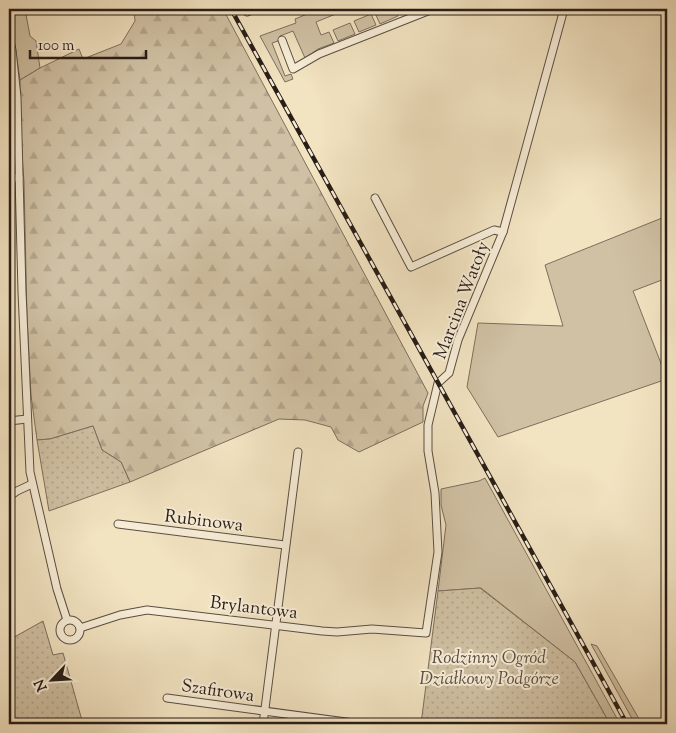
<svg xmlns="http://www.w3.org/2000/svg" width="676" height="733" viewBox="0 0 676 733" font-family="'Sorts Mill Goudy',serif">
	<style>
		.green { fill: #d0c1a4; stroke: #7c6f5e }
		.forest { fill: url(#forest-firs); stroke: #7c6f5e }
		.garden { fill: url(#garden-dots); stroke: #7c6f5e }
		.lines { fill: none; stroke-linecap: round; stroke-linejoin: round }
		.street-casing { stroke: #5a4e42; stroke-width: 9 }
		.street { stroke: #f7edd7; stroke-width: 7 }
		.rail-casing { stroke: #281d17; stroke-width: 4.5 }
		.rail { stroke: #f7edd7; stroke-width: 2.5; stroke-dasharray: 8; stroke-linecap: butt }
		.labels { text-anchor: middle; stroke-width: 4; stroke-linejoin: round; paint-order: stroke }
		.street-label { font-size: 18px; fill: #281d17; stroke: #f7edd7 }
		.park-label { font-size: 18px; font-style: italic; fill: #5a4e41; stroke: #f7edd7 }
	</style>
	<defs>
		<pattern id="forest-firs" width="22" height="20" patternUnits="userSpaceOnUse" patternTransform="scale(1.25)"><rect width="22" height="20" fill="#d0c1a4"/><path d="M5 1l3.5 6h-7zM16 11l3.5 6h-7z" fill="#b3a58c"/></pattern>
		<pattern id="garden-dots" width="8" height="8" patternUnits="userSpaceOnUse" patternTransform="scale(1.25)"><rect width="8" height="8" fill="#d0c1a4"/><path d="M2 2h.1M6 6h.1" fill="none" stroke="#b3a58c" stroke-width="1.8" stroke-linecap="round"/></pattern>
	</defs>
	<rect width="100%" height="100%" fill="#f2e3c1"/>
	<filter id="stains"><feTurbulence type="fractalNoise" baseFrequency=".004" numOctaves="4"/><feColorMatrix values="0 0 0 0 .2 0 0 0 0 .09 0 0 0 0 .02 0 0 0 .5 -.17"/></filter>
	<radialGradient id="worn" r=".72"><stop offset=".6" stop-color="#630" stop-opacity="0"/><stop offset="1" stop-color="#630" stop-opacity=".3"/></radialGradient>
	<g class="green">
		<polygon points="9,9 25,9 30,36 36,41 40,68 20,80 15,45 9,19"/>
		<polygon points="319,9 348,9 316,22 321,35 329,32 334,43 318,49 305,58 293,31 280,36 278,41 272,43 285,76 291,74 293,79 285,82 260,36 296,23 295,19"/>
		<polygon points="384,9 394,9 398,16 380,24 375,13"/>
		<polygon points="371,14 376,25 359,32 354,21"/>
		<polygon points="350,23 355,34 338,41 333,30"/>
		<polygon points="667,216 667,278 633,291 667,379 498,437 467,387 478,323 563,326 545,265"/>
		<polygon points="485,478 620,724 610,724 575,662 481,588 438,591 446,525 441,505 441,489 479,481"/>
		<polygon points="591,644 597,646 642,724 635,724"/>
	</g>
	<polygon class="forest" points="134,9 223,9 428,393 423,406 423,422 359,452 338,440 331,427 305,420 279,419 130,482 121,462 102,450 93,426 50,439 37,440 31,395 27,317 24,182 20,127 20,80 40,68 79,49 83,59 121,44 135,21"/>
	<g class="garden">
		<polygon points="93,426 102,450 121,462 130,482 49,511 37,440 50,439"/>
		<polygon points="480,588 575,662 610,724 421,724 438,591"/>
		<polygon points="43,621 53,655 63,653 83,724 9,724 9,640"/>
	</g>
	<g class="lines">
		<defs>
			<g id="street">
				<polyline points="245,9 247,12 255,9"/>
				<polyline points="9,38 12,50 17,97 22,292 30,472 57,589 67,620"/>
				<polyline points="282,40 293,69 319,54 433,9"/>
				<polyline points="9,178 19,178"/>
				<polyline points="375,198 411,267 494,230 503,232"/>
				<polyline points="9,421 27,419"/>
				<polyline points="9,497 17,491 32,484"/>
				<polyline points="118,524 285,545"/>
				<circle cx="70" cy="630" r="10"/>
				<polyline points="80,628 120,615 147,610 322,631 337,632 372,629 426,633 438,552 435,493 428,451 428,425 438,383 449,373 458,340 503,232 564,9"/>
				<polyline points="167,698 361,724"/>
				<polyline points="263,724 298,452"/>
			</g>
		</defs>
		<use href="#street" class="street-casing"/>
		<use href="#street" class="street"/>
		<defs>
			<polyline id="rail" points="231,9 627,724"/>
		</defs>
		<use href="#rail" class="rail-casing"/>
		<use href="#rail" class="rail"/>
	</g>
	<g class="labels">
		<g class="street-label">
			<text transform="translate(461 300) rotate(-69)" y="6">Marcina Watoły</text>
			<text transform="translate(204 520) rotate(7)" y="6">Rubinowa</text>
			<text transform="translate(254 607) rotate(7)" y="6">Brylantowa</text>
			<text transform="translate(218 690) rotate(8)" y="6">Szafirowa</text>
		</g>
		<g class="park-label">
			<text x="489" y="663">Rodzinny Ogród<tspan x="489" dy="21">Działkowy Podgórze</tspan></text>
		</g>
	</g>
	<rect width="676" height="733" fill="none" stroke="#f2e3c1" stroke-width="30"/>
	<rect x="10" y="10" width="656" height="713" fill="none" stroke="#281d17" stroke-width="2.5"/>
	<rect x="15" y="15" width="646" height="703" fill="none" stroke="#281d17"/>
	<g transform="translate(52 680) rotate(245)" stroke="#f7edd7" stroke-width="4" paint-order="stroke">
	<path d="M0-4L9 19L0 12L-9 19Z" fill="#281d17"/>
	<text y="-8" font-size="14" font-weight="bold" text-anchor="middle" fill="#281d17">N</text>
	</g>
	<path d="M30 50v8h116v-8" fill="none" stroke="#281d17" stroke-width="2.5"/>
	<text x="38" y="50" font-size="15" fill="#281d17" stroke="#f7edd7" stroke-width="4" paint-order="stroke">100 m</text>
	<rect width="100%" height="100%" filter="url(#stains)"/>
	<rect width="100%" height="100%" fill="url(#worn)"/>
</svg>
